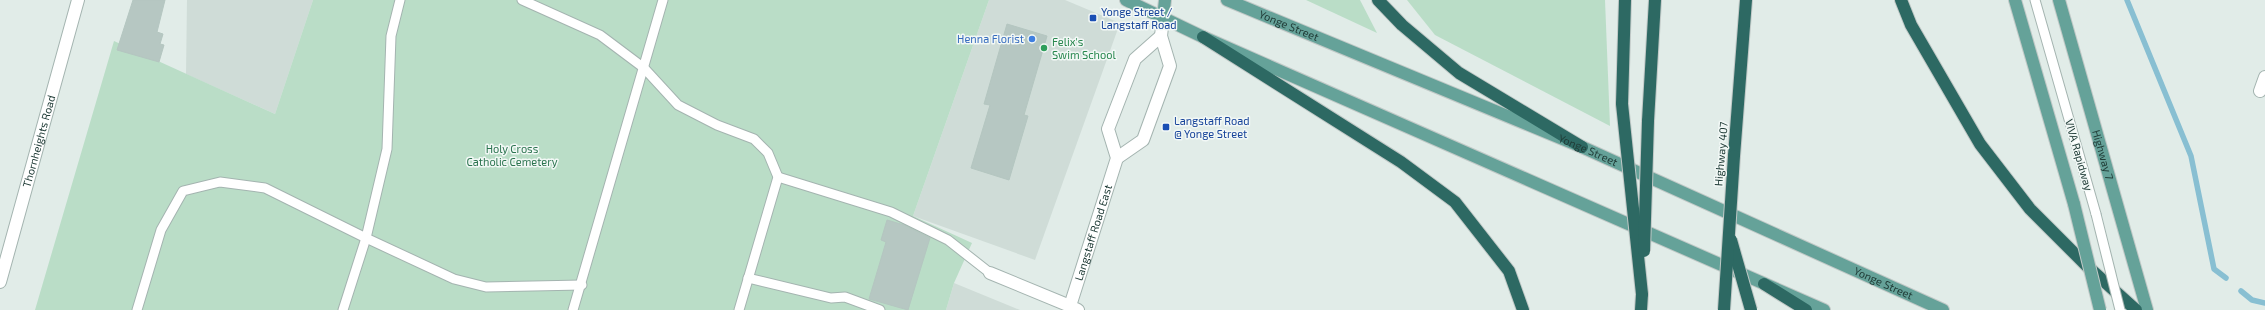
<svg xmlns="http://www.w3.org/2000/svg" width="2265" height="310" viewBox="0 0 2265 310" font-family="'Exo 2',sans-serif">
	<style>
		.built { fill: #cfdcd7 }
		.green { fill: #baddc7 }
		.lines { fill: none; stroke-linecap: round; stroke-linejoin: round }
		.stream { stroke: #88bfd2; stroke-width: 5.5 }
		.building { fill: #b6c7c2; stroke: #b4c6c0 }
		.service-casing { stroke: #a4b4b0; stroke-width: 11 }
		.minor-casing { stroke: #a4b4b0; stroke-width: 14 }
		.tertiary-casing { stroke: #a4b4b0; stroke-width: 14 }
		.primary-casing { stroke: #c1c9c7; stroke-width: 14 }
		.motorway-casing { stroke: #c1c9c7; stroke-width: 14 }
		.service { stroke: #fff; stroke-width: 9 }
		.minor { stroke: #fff; stroke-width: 12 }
		.tertiary { stroke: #fff; stroke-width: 12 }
		.primary { stroke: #65a299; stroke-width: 12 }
		.motorway { stroke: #2d6963; stroke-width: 12 }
		.service-bridge-casing { stroke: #a4b4b0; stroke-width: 11; stroke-linecap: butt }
		.primary-bridge-casing { stroke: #c1c9c7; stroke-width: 14; stroke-linecap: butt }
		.motorway-bridge-casing { stroke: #c1c9c7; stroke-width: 14; stroke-linecap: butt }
		.service-bridge { stroke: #fff; stroke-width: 9 }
		.primary-bridge { stroke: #65a299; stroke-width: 12 }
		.motorway-bridge { stroke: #2d6963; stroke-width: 12 }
		.transit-dot { fill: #1a4fb4; stroke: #f2f8f6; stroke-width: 1.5 }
		.shop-dot { fill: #3f7fe0; stroke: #f2f8f6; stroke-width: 1.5 }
		.leisure-dot { fill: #2e9e5b; stroke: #f2f8f6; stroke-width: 1.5 }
		.labels { text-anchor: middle; stroke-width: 3; stroke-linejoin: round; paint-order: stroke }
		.transit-label { font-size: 11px; fill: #164399; stroke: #f2f8f6; text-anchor: start }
		.street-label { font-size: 11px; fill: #213d38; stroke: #f2f8f6 }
		.shop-label { font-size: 11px; fill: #366cbe; stroke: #f2f8f6; text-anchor: end }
		.leisure-label { font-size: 11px; fill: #27864d; stroke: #f2f8f6; text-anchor: start }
		.park-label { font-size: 11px; fill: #2b744f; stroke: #f2f8f6 }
	</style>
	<rect width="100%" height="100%" fill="#e1ece8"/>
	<g class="built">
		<polygon points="187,0 313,0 275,114 186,74"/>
		<polygon points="989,0 1065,0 1120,23 1035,260 913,216"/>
		<polygon points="954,283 1020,310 946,310"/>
	</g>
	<g class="green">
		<polygon points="313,0 989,0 913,216 972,243 954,283 946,310 35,310 114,41 275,114"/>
		<polygon points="1306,0 1360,0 1377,33"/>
		<polygon points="1407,0 1605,0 1610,126 1435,35"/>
	</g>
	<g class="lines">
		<g class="stream">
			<polyline points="2127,0 2191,156 2214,269 2226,278"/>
			<polyline points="2241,291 2252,300 2265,303"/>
		</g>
	</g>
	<g class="building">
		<polygon points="133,0 165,0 157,32 163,34 160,44 164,45 159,62 117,50"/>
		<polygon points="1007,24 1047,36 1024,115 1028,116 1009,180 971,168 990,105 984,104"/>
		<polygon points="887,220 904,225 930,238 908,310 869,299 886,242 881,240"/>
	</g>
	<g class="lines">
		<defs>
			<g id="service">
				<polyline points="522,0 600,35 644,68 678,105 717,125 754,139 768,153 778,177 739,310"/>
				<polyline points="2035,0 2096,214"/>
				<polyline points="778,177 891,212 948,240 990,273"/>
				<polyline points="748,278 831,298 845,297 880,310"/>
				<polyline points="137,310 161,230 183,191 220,182 265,188 366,238 454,279 486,287 582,285"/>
				<polyline points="343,310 366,238 387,149 391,36 400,0"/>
				<polyline points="573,310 663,0"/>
			</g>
			<g id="minor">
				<polyline points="2260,91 2265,77"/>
				<polyline points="990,273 1070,306"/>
				<path id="s1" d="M0 282 78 0"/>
			</g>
			<g id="tertiary">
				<polyline points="1117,158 1143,140 1170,66 1161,36 1163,18"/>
				<path id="s2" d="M1078 310 1070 306 1117 158 1108 129 1135 59 1161 36"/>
			</g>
			<g id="primary">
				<polyline points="1126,0 1203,37 1824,310"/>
				<path id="s3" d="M1227 0 1582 147 1943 310"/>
				<polyline points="2015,0 2074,204"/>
				<path id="s4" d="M2059 0 2147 310"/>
				<polyline points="1163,18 1165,0"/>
			</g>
			<g id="motorway">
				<polyline points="1378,0 1402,25 1459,73 1582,147"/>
				<polyline points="1901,0 1911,25 1980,144 2030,209 2087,266 2136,310"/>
				<polyline points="1203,37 1401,162 1455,202 1509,271 1523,310"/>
				<polyline points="1622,104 1625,0"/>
				<polyline points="1648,121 1655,0"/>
				<polyline points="1734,156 1746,0"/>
				<polyline points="1764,284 1806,310"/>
				<polyline points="1641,310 1642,294"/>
			</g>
		</defs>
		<use href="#service" class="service-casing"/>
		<use href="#minor" class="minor-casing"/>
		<use href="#tertiary" class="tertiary-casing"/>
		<use href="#primary" class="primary-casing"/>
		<use href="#motorway" class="motorway-casing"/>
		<use href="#service" class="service"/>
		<use href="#minor" class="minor"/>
		<use href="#tertiary" class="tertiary"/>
		<use href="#primary" class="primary"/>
		<use href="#motorway" class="motorway"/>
		<defs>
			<polyline id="service-bridge" points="2096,214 2120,310"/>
			<polyline id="primary-bridge" points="2074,204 2100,310"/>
			<g id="motorway-bridge">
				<polyline points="1622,104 1642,294"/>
				<polyline points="1731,240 1751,310"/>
				<polyline points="1644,251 1648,121"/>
				<polyline points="1724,310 1734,156"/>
			</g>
		</defs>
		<use href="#service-bridge" class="service-bridge-casing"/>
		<use href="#primary-bridge" class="primary-bridge-casing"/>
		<use href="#motorway-bridge" class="motorway-bridge-casing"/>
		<use href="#service-bridge" class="service-bridge"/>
		<use href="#primary-bridge" class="primary-bridge"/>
		<use href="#motorway-bridge" class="motorway-bridge"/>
	</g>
	<g class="transit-dot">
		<rect x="1089" y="14" width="8" height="8" rx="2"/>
		<rect x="1162" y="123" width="8" height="8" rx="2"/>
	</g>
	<circle class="shop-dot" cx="1032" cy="39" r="4"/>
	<circle class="leisure-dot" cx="1044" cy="48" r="4"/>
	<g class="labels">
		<g class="transit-label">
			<text x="1101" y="16">Yonge Street /<tspan x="1101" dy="13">Langstaff Road</tspan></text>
			<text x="1174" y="125">Langstaff Road<tspan x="1174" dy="13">@ Yonge Street</tspan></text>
		</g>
		<g class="street-label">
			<text dy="4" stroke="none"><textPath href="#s3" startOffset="67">Yonge Street</textPath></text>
			<text dy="4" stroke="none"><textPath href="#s1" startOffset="146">Thornheights Road</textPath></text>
			<text dy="4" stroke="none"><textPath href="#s3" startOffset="391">Yonge Street</textPath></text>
			<text transform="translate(1721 154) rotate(-85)" y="4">Highway 407</text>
			<text transform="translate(2079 155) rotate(74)" y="4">VIVA Rapidway</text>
			<text dy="4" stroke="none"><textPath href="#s4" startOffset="161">Highway 7</textPath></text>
			<text dy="4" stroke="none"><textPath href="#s2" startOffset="86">Langstaff Road East</textPath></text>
			<text dy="4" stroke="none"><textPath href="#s3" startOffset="715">Yonge Street</textPath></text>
		</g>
		<g class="shop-label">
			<text x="1024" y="43">Henna Florist</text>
		</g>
		<g class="leisure-label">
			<text x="1052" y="46">Felix's<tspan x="1052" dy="13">Swim School</tspan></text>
		</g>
		<g class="park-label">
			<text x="512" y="153">Holy Cross<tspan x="512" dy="13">Catholic Cemetery</tspan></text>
		</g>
	</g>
</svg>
